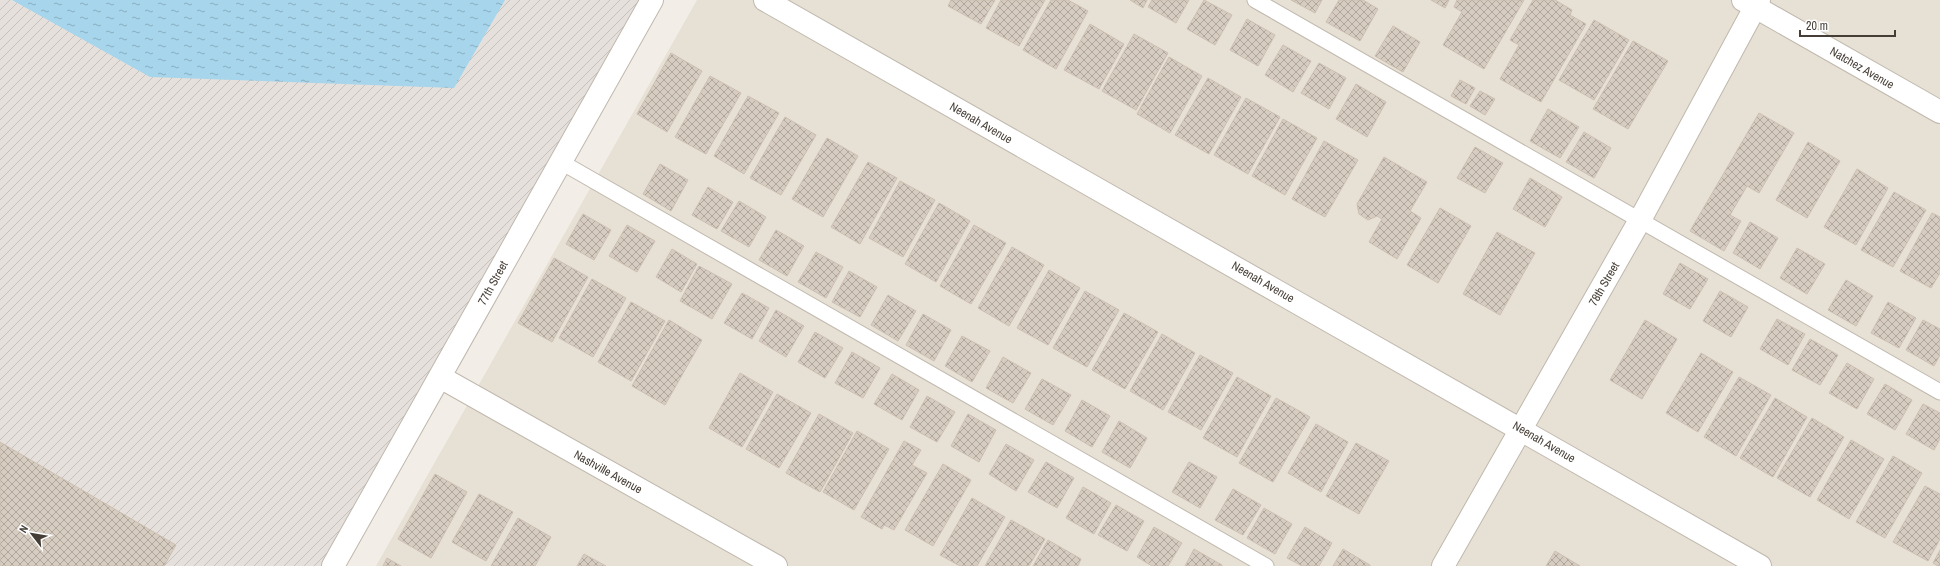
<svg xmlns="http://www.w3.org/2000/svg" width="1940" height="566" viewBox="0 0 1940 566" font-family="'Archivo Narrow',sans-serif">
	<style>
		.residential { fill: #e6e0d5 }
		.industrial { fill: url(#industrial-furrows) }
		.water { fill: url(#water-ripples) }
		.building { fill: url(#building-cross-hatch); stroke: #cec0b1 }
		.lines { fill: none; stroke-linecap: round; stroke-linejoin: round }
		.lane-casing { stroke: #c0b8ad; stroke-width: 17 }
		.street-casing { stroke: #c0b8ad; stroke-width: 24 }
		.lane { stroke: #fff; stroke-width: 15 }
		.street { stroke: #fff; stroke-width: 22 }
		.labels { text-anchor: middle; stroke-width: 3.5; stroke-linejoin: round; paint-order: stroke }
		.street-label { font-size: 12px; fill: #453e36; stroke: #fff }
	</style>
	<defs>
		<pattern id="industrial-furrows" width="10" height="10" patternUnits="userSpaceOnUse"><rect width="10" height="10" fill="#e5e0dc"/><path d="M-1 1l2-2M0 10L10 0M9 11l2-2" fill="none" stroke="#c6c1bd"/></pattern>
		<pattern id="water-ripples" width="26" height="14" patternUnits="userSpaceOnUse"><rect width="26" height="14" fill="#a6d5ec"/><path d="M2 4q2-2 4 0t4 0M15 11q2-2 4 0t4 0" fill="none" stroke="#89aec0"/></pattern>
		<pattern id="building-cross-hatch" width="8" height="8" patternUnits="userSpaceOnUse"><rect width="8" height="8" fill="#d6ccc0"/><path d="M0 0l8 8M0 8l8-8" fill="none" stroke="#afa79d"/></pattern>
	</defs>
	<rect width="100%" height="100%" fill="#f2eee7"/>
	<polygon class="residential" points="697,0 1940,0 1940,566 376,566"/>
	<polygon class="industrial" points="0,0 644,0 323,566 0,566"/>
	<polygon class="water" points="12,0 505,0 454,88 150,77"/>
	<g class="building">
		<polygon points="951,0 995,0 981,24 948,6"/>
		<polygon points="1001,0 1045,0 1019,46 986,28"/>
		<polygon points="1051,0 1068,0 1088,11 1056,69 1023,50"/>
		<polygon points="1130,0 1147,0 1143,8"/>
		<polygon points="1152,0 1189,0 1176,23 1148,7"/>
		<polygon points="1204,0 1232,15 1215,45 1187,29"/>
		<polygon points="1291,0 1322,0 1315,13"/>
		<polygon points="1339,0 1363,0 1378,9 1360,41 1326,22"/>
		<polygon points="1431,0 1449,0 1445,8"/>
		<polygon points="1457,0 1524,0 1484,69 1443,45 1462,12 1454,7"/>
		<polygon points="1533,0 1555,0 1572,10 1570,15 1586,24 1541,102 1500,79 1519,45 1510,40"/>
		<polygon points="1247,19 1275,35 1258,66 1230,50"/>
		<polygon points="1594,20 1629,40 1594,100 1559,80"/>
		<polygon points="1090,24 1124,44 1099,89 1064,70"/>
		<polygon points="1393,26 1420,42 1403,72 1375,56"/>
		<polygon points="1134,34 1168,53 1136,110 1102,91"/>
		<polygon points="1633,41 1668,61 1628,129 1593,109"/>
		<polygon points="1283,45 1311,61 1293,92 1265,75"/>
		<polygon points="671,53 702,71 667,132 637,114"/>
		<polygon points="1169,57 1202,76 1170,133 1137,114"/>
		<polygon points="1319,63 1346,78 1329,109 1301,93"/>
		<polygon points="710,76 741,93 706,154 675,137"/>
		<polygon points="1208,78 1241,97 1209,154 1175,135"/>
		<polygon points="1460,80 1475,88 1466,104 1451,96"/>
		<polygon points="1356,84 1386,102 1367,137 1336,119"/>
		<polygon points="1480,91 1495,99 1485,115 1470,106"/>
		<polygon points="748,96 779,113 744,174 714,156"/>
		<polygon points="1246,98 1280,117 1248,174 1214,155"/>
		<polygon points="1548,109 1579,127 1560,158 1530,141"/>
		<polygon points="1759,113 1794,133 1759,193 1747,186 1730,215 1741,221 1724,251 1690,231"/>
		<polygon points="785,117 816,135 781,195 750,178"/>
		<polygon points="1283,119 1317,138 1285,195 1252,176"/>
		<polygon points="1584,132 1611,148 1594,178 1566,162"/>
		<polygon points="827,138 858,156 823,217 792,199"/>
		<polygon points="1324,141 1358,160 1325,217 1292,199"/>
		<polygon points="1808,142 1840,161 1807,218 1776,200"/>
		<polygon points="1475,147 1503,163 1485,193 1457,178"/>
		<polygon points="1384,157 1427,182 1410,211 1421,218 1397,259 1369,242 1382,219 1377,216 1368,220 1359,214 1357,204"/>
		<polygon points="868,162 897,178 860,244 831,227"/>
		<polygon points="660,164 688,180 671,211 643,194"/>
		<polygon points="1857,169 1888,188 1856,245 1824,227"/>
		<polygon points="1530,178 1562,197 1545,227 1513,209"/>
		<polygon points="900,181 935,200 903,257 869,238"/>
		<polygon points="708,187 733,202 717,229 692,215"/>
		<polygon points="1894,192 1926,210 1893,267 1861,250"/>
		<polygon points="739,201 766,217 749,247 721,231"/>
		<polygon points="939,203 970,221 936,282 905,264"/>
		<polygon points="1440,208 1471,226 1438,283 1407,265"/>
		<polygon points="1932,213 1940,217 1940,273 1931,288 1900,271"/>
		<polygon points="583,214 611,230 594,260 566,244"/>
		<polygon points="1750,222 1778,238 1760,269 1733,253"/>
		<polygon points="627,225 655,241 637,272 609,256"/>
		<polygon points="974,225 1006,243 971,304 940,286"/>
		<polygon points="776,230 804,246 787,276 759,260"/>
		<polygon points="1497,232 1535,253 1500,315 1463,294"/>
		<polygon points="1012,247 1044,265 1009,326 978,308"/>
		<polygon points="1797,248 1825,264 1807,294 1780,278"/>
		<polygon points="672,249 697,264 681,292 656,277"/>
		<polygon points="816,252 843,267 826,298 798,282"/>
		<polygon points="554,258 588,277 552,342 518,323"/>
		<polygon points="1680,263 1708,279 1690,309 1663,294"/>
		<polygon points="699,266 732,284 712,319 680,301"/>
		<polygon points="1049,270 1080,288 1048,345 1017,328"/>
		<polygon points="849,271 877,287 860,317 832,302"/>
		<polygon points="592,279 626,298 593,357 559,338"/>
		<polygon points="1846,280 1873,296 1856,326 1828,310"/>
		<polygon points="1085,291 1119,310 1087,367 1053,348"/>
		<polygon points="1720,291 1748,307 1731,337 1703,321"/>
		<polygon points="742,293 769,308 752,339 724,323"/>
		<polygon points="888,295 916,311 898,341 871,325"/>
		<polygon points="631,302 665,321 631,381 598,362"/>
		<polygon points="1888,302 1916,318 1899,348 1871,333"/>
		<polygon points="776,310 804,326 786,357 759,341"/>
		<polygon points="1124,313 1158,332 1125,389 1092,370"/>
		<polygon points="923,314 951,330 934,361 906,345"/>
		<polygon points="1777,319 1805,334 1788,365 1760,349"/>
		<polygon points="669,320 702,340 665,405 632,386"/>
		<polygon points="1645,320 1677,339 1642,399 1610,380"/>
		<polygon points="1923,320 1940,329 1940,355 1934,366 1906,350"/>
		<polygon points="815,332 843,348 825,378 798,362"/>
		<polygon points="1162,334 1195,353 1163,410 1130,391"/>
		<polygon points="962,336 990,351 972,382 945,366"/>
		<polygon points="1810,339 1838,355 1820,385 1792,370"/>
		<polygon points="852,352 880,368 863,398 835,383"/>
		<polygon points="1701,353 1733,372 1698,432 1666,413"/>
		<polygon points="1200,355 1233,373 1201,430 1168,412"/>
		<polygon points="1003,357 1031,373 1013,403 986,388"/>
		<polygon points="1847,363 1874,379 1857,409 1829,393"/>
		<polygon points="740,373 773,392 742,447 709,428"/>
		<polygon points="892,374 919,390 902,420 874,404"/>
		<polygon points="1237,377 1271,396 1237,457 1203,438"/>
		<polygon points="1739,377 1771,395 1736,456 1704,437"/>
		<polygon points="1042,379 1071,395 1053,425 1025,409"/>
		<polygon points="1885,384 1912,400 1895,430 1867,414"/>
		<polygon points="777,394 811,413 779,468 746,449"/>
		<polygon points="927,396 955,412 937,442 910,427"/>
		<polygon points="1276,398 1310,417 1273,482 1239,463"/>
		<polygon points="1775,398 1807,417 1773,477 1740,458"/>
		<polygon points="1082,400 1110,416 1092,447 1065,431"/>
		<polygon points="1923,404 1940,413 1940,439 1934,450 1906,434"/>
		<polygon points="819,414 853,433 820,492 786,473"/>
		<polygon points="968,414 996,430 979,462 951,446"/>
		<polygon points="1812,418 1844,437 1810,497 1777,478"/>
		<polygon points="1119,421 1147,438 1130,468 1102,452"/>
		<polygon points="1316,424 1348,442 1321,492 1288,473"/>
		<polygon points="857,431 889,449 854,510 823,492"/>
		<polygon points="1851,440 1884,459 1849,519 1817,500"/>
		<polygon points="904,441 921,450 912,465 927,473 894,530 884,525 882,529 861,517"/>
		<polygon points="0,442 176,545 164,566 0,566"/>
		<polygon points="1356,443 1389,461 1359,514 1326,496"/>
		<polygon points="1006,444 1034,460 1016,491 989,474"/>
		<polygon points="1893,456 1922,473 1885,538 1856,522"/>
		<polygon points="1046,462 1074,478 1057,508 1028,492"/>
		<polygon points="1189,462 1217,477 1200,508 1172,492"/>
		<polygon points="943,464 971,480 933,546 905,530"/>
		<polygon points="435,474 467,492 431,558 398,539"/>
		<polygon points="1925,486 1940,494 1940,539 1928,561 1893,542"/>
		<polygon points="1083,487 1111,503 1094,534 1066,518"/>
		<polygon points="1233,489 1261,505 1243,535 1215,520"/>
		<polygon points="479,494 513,512 486,561 452,542"/>
		<polygon points="972,498 1005,517 977,566 960,566 940,555"/>
		<polygon points="1116,505 1144,521 1127,551 1098,535"/>
		<polygon points="1264,508 1292,524 1275,554 1247,538"/>
		<polygon points="518,518 551,537 535,566 491,566"/>
		<polygon points="1011,520 1045,539 1029,566 985,566"/>
		<polygon points="1154,527 1182,543 1168,566 1152,566 1137,557"/>
		<polygon points="1305,527 1332,543 1319,566 1302,566 1287,558"/>
		<polygon points="1048,540 1081,559 1078,566 1033,566"/>
		<polygon points="1194,549 1222,565 1222,566 1185,566"/>
		<polygon points="1343,549 1370,565 1370,566 1333,566"/>
		<polygon points="1940,550 1940,566 1938,566 1933,563"/>
		<polygon points="1555,551 1580,566 1546,566"/>
		<polygon points="584,554 606,566 577,566"/>
		<polygon points="387,558 401,566 383,566"/>
	</g>
	<g class="lines">
		<defs>
			<g id="lane">
				<polyline points="1255,0 1940,392"/>
				<polyline points="561,162 1266,566"/>
			</g>
			<g id="street">
				<polyline points="765,0 1760,566"/>
				<polyline points="1743,0 1940,112"/>
				<polyline points="440,377 776,566"/>
				<polyline points="333,566 652,0"/>
				<polyline points="1443,566 1640,220 1759,0"/>
			</g>
		</defs>
		<use href="#lane" class="lane-casing"/>
		<use href="#street" class="street-casing"/>
		<use href="#lane" class="lane"/>
		<use href="#street" class="street"/>
	</g>
	<g class="labels">
		<g class="street-label">
			<text transform="translate(1862 68) rotate(30)" y="4">Natchez Avenue</text>
			<text transform="translate(981 123) rotate(30)" y="4">Neenah Avenue</text>
			<text transform="translate(1263 282) rotate(30)" y="4">Neenah Avenue</text>
			<text transform="translate(493 283) rotate(-61)" y="4">77th Street</text>
			<text transform="translate(1604 284) rotate(-60)" y="4">78th Street</text>
			<text transform="translate(1544 442) rotate(30)" y="4">Neenah Avenue</text>
			<text transform="translate(608 472) rotate(29)" y="4">Nashville Avenue</text>
		</g>
	</g>
	<g transform="translate(32 534) rotate(301)" stroke="#ffffff" stroke-width="3" paint-order="stroke">
	<path d="M0-3L7 15L0 10L-7 15Z" fill="#453e36"/>
	<text y="-6" font-size="11" font-weight="bold" text-anchor="middle" fill="#453e36">N</text>
	</g>
	<path d="M1800 30v6h95v-6" fill="none" stroke="#453e36" stroke-width="2"/>
	<text x="1806" y="30" font-size="12" fill="#453e36" stroke="#ffffff" stroke-width="3" paint-order="stroke">20 m</text>
</svg>
